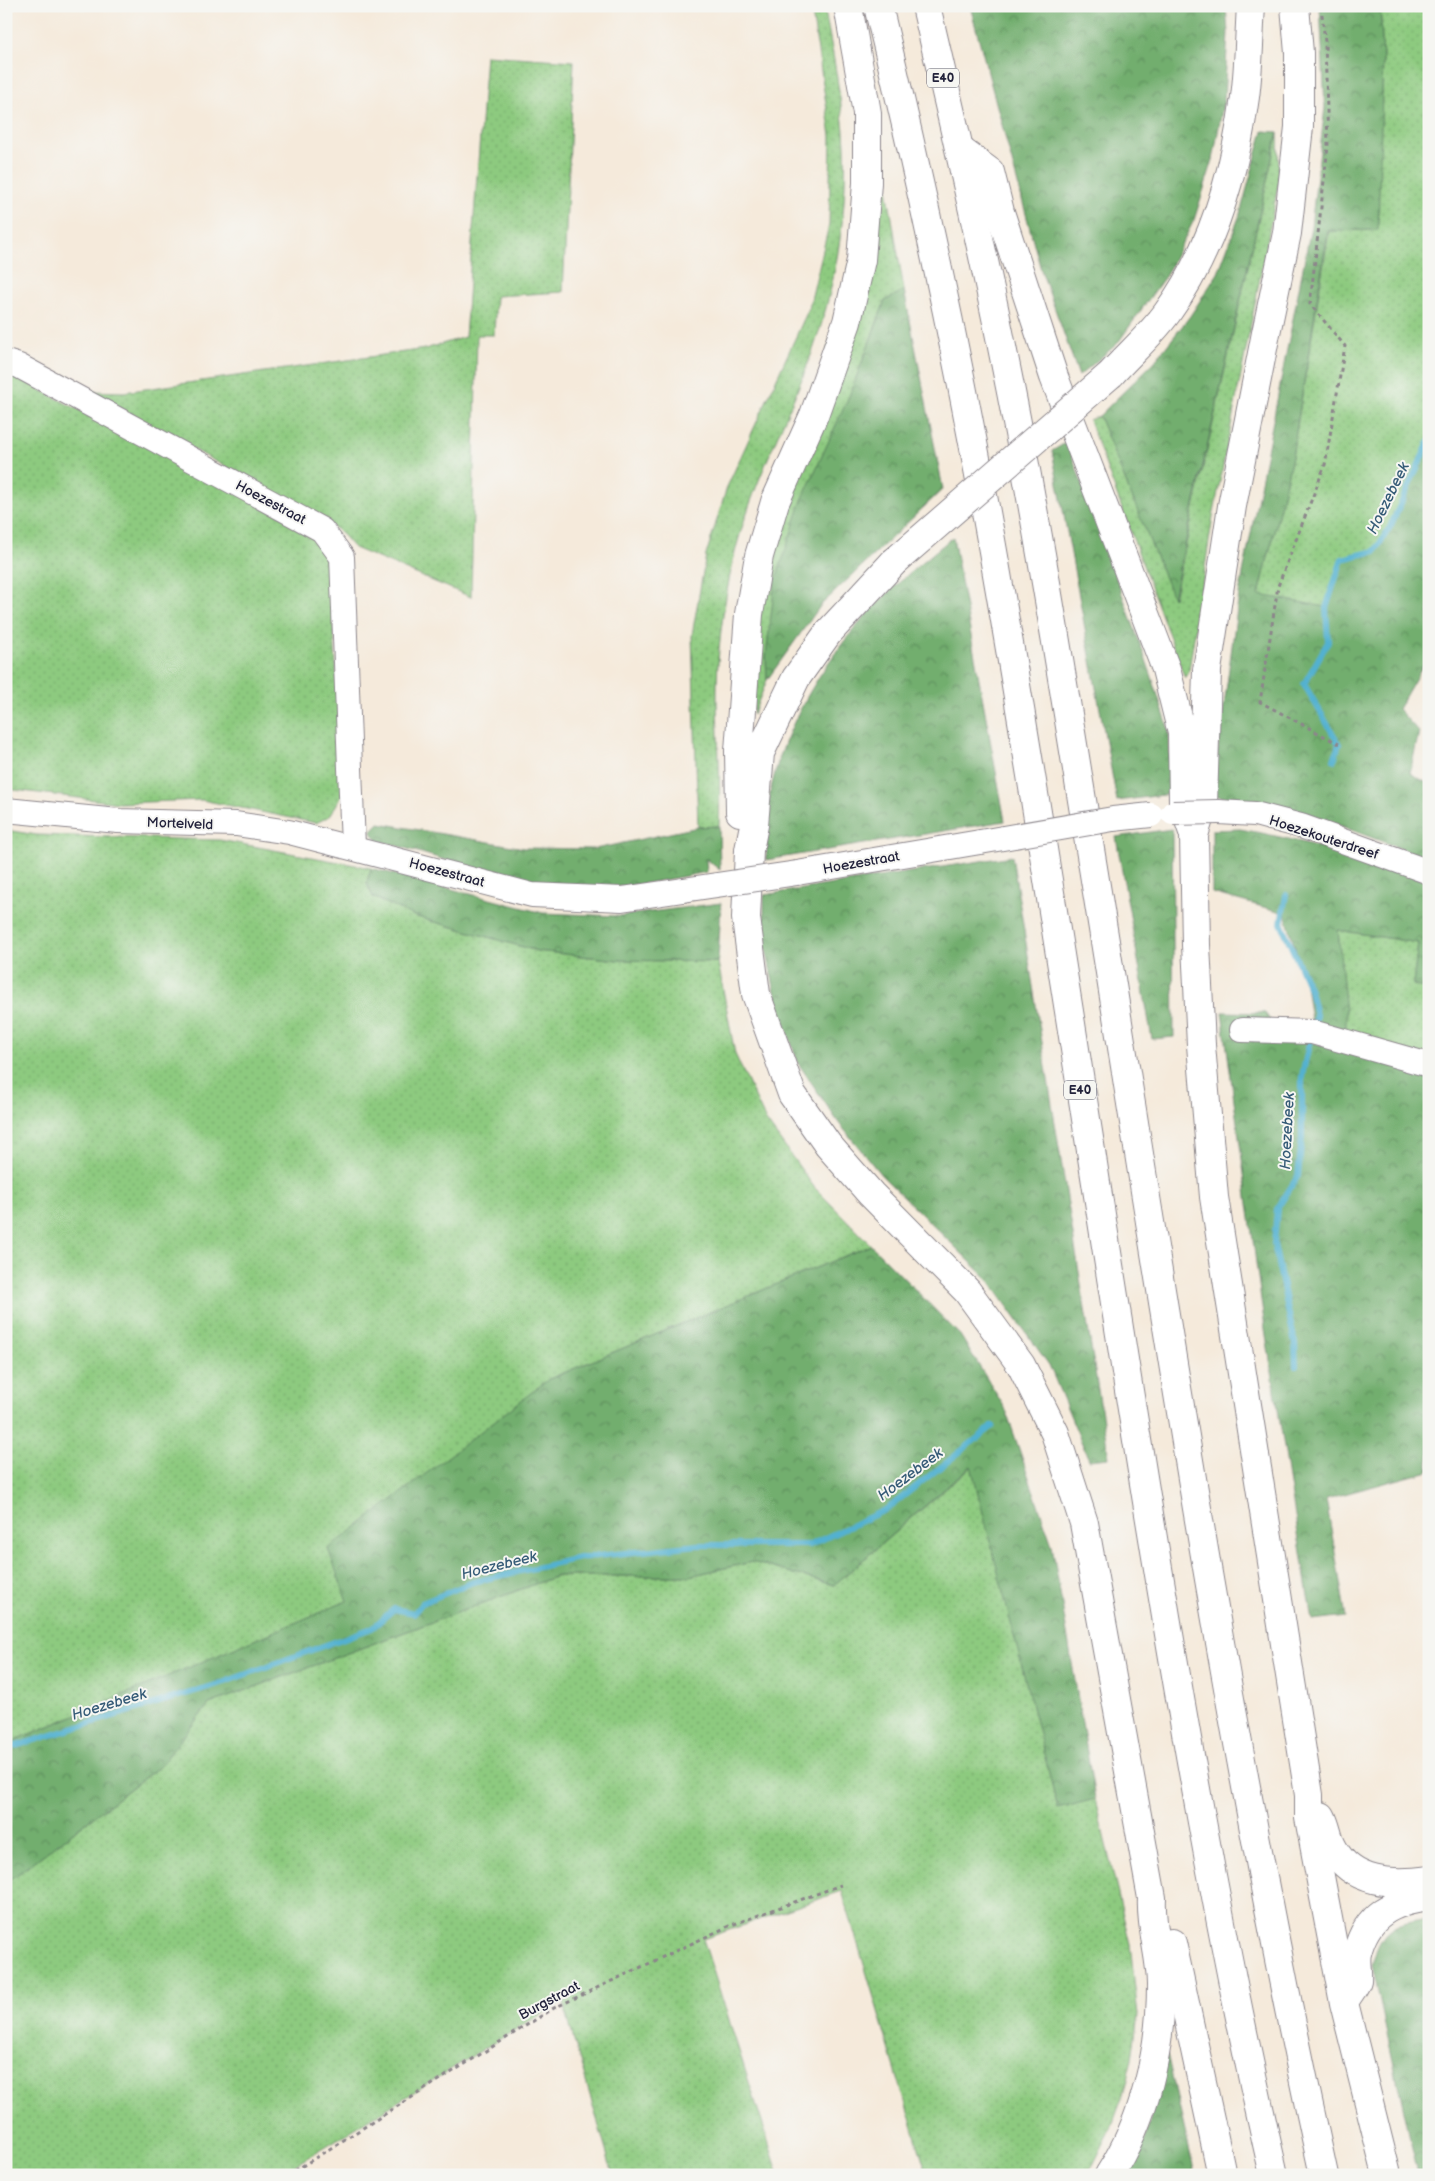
<svg xmlns="http://www.w3.org/2000/svg" width="1435" height="2181" viewBox="0 0 1435 2181" font-family="'Balsamiq Sans',sans-serif">
	<style>
		.grass { fill: url(#grass-dots); stroke: #58765d }
		.forest { fill: url(#forest-crowns); stroke: #4a6854 }
		.lines { fill: none; stroke-linecap: round; stroke-linejoin: round }
		.stream { stroke: #52b1d0; stroke-width: 6 }
		.minor-casing { stroke: #8c868b; stroke-width: 26 }
		.highway-casing { stroke: #8c868b; stroke-width: 30 }
		.path { stroke: #8c868b; stroke-width: 3; stroke-dasharray: 4 4; stroke-linecap: butt }
		.minor { stroke: #fff; stroke-width: 24 }
		.highway { stroke: #fff; stroke-width: 28 }
		.minor-bridge-casing { stroke: #8c868b; stroke-width: 26; stroke-linecap: butt }
		.highway-bridge-casing { stroke: #8c868b; stroke-width: 30; stroke-linecap: butt }
		.minor-bridge { stroke: #fff; stroke-width: 24 }
		.highway-bridge { stroke: #fff; stroke-width: 28 }
		.labels { text-anchor: middle; stroke-width: 4; stroke-linejoin: round; paint-order: stroke }
		.shield { fill: #f6f6f2; stroke: #626272; stroke-width: 1 }
		.shield-label { font-size: 12px; font-weight: bold; fill: #22223b }
		.street-label { font-size: 14px; fill: #22223b; stroke: #f6f6f2 }
		.water-label { font-size: 15px; font-style: italic; fill: #355b77; stroke: #f6f6f2 }
	</style>
	<defs>
		<pattern id="grass-dots" width="8" height="8" patternUnits="userSpaceOnUse" patternTransform="scale(1.25)"><rect width="8" height="8" fill="#8dca7f"/><path d="M2 2h.1M6 6h.1" fill="none" stroke="#79ad6f" stroke-width="1.8" stroke-linecap="round"/></pattern>
		<pattern id="forest-crowns" width="20" height="18" patternUnits="userSpaceOnUse" patternTransform="scale(1.25)"><rect width="20" height="18" fill="#72ae6e"/><path d="M2 6a3 3 0 1 1 6 0M12 15a3 3 0 1 1 6 0" fill="none" stroke="#5d8d5c"/></pattern>
	</defs>
	<rect width="100%" height="100%" fill="#f6f6f2"/>
	<filter id="ink" filterUnits="userSpaceOnUse"><feTurbulence type="fractalNoise" baseFrequency=".02" numOctaves="2"/><feDisplacementMap in="SourceGraphic" scale="10" xChannelSelector="R" yChannelSelector="G"/><feConvolveMatrix kernelMatrix="1 2 1 2 8 2 1 2 1" color-interpolation-filters="sRGB"/></filter>
	<filter id="wash" filterUnits="userSpaceOnUse"><feTurbulence type="fractalNoise" baseFrequency=".0096" numOctaves="4" result="noise"/><feDisplacementMap in="SourceGraphic" scale="20" xChannelSelector="R" yChannelSelector="G"/><feGaussianBlur stdDeviation="1.12" result="paint"/><feColorMatrix in="noise" values="0 0 0 0 0 0 0 0 0 0 0 0 0 0 0 0 0 1.4 0 .05"/><feComposite in="paint" operator="in"/></filter>
	<g filter="url(#wash)">
		<rect width="100%" height="100%" fill="#f5eadb"/>
		<g class="grass">
			<path d="M811 6H824C832 48 840 90 844 131 850 198 837 281 815 344 790 417 750 485 733 561 723 607 716 656 717 703 718 744 721 785 719 826L698 827 692 635 706 555 727 487 809 308 829 225 831 136Z"/>
			<polygon points="1380,6 1429,6 1429,442 1390,527 1375,551 1342,560 1326,608 1259,595 1292,457 1329,231 1377,230 1383,58"/>
			<polygon points="486,55 574,61 563,292 496,296 494,335 477,335 471,597 354,548 337,529 89,391 124,392 425,349 465,337"/>
			<polygon points="1278,132 1279,181 1212,522 1189,670 1185,678 1089,420 1099,416 1174,598"/>
			<polygon points="881,153 904,290 885,301 850,394 766,656 767,680 753,715 758,604"/>
			<polygon points="6,372 315,533 330,556 343,793 330,816 316,823 202,800 119,803 6,789"/>
			<polygon points="6,830 37,835 220,840 371,868 367,883 373,897 414,916 537,951 618,960 718,962 735,1054 766,1121 814,1187 871,1245 549,1379 348,1601 6,1744"/>
			<polygon points="1338,930 1418,943 1413,985 1429,989 1429,1057 1346,1035"/>
			<polygon points="972,1466 1058,1808 1095,1799 1130,1944 1138,2015 1132,2059 1122,2098 1110,2131 1093,2165 1086,2175 927,2175 842,1891 703,1939 779,2175 613,2175 563,2002 526,2023 279,2175 6,2175 6,1883 160,1766 209,1704 557,1576 689,1576 752,1562 834,1585"/>
		</g>
		<g class="forest">
			<polygon points="970,6 1226,6 1228,33 1224,99 1213,160 1194,220 1166,275 1117,344 1079,376 1041,270"/>
			<polygon points="1320,6 1380,6 1383,58 1378,230 1328,231 1292,457 1259,595 1326,607 1342,559 1376,551 1390,527 1429,442 1429,655 1398,709 1419,732 1410,773 1429,784 1429,859 1298,810 1212,795 1239,594 1311,227 1325,107"/>
			<polygon points="1263,131 1278,132 1173,598 1099,416 1155,361 1190,316 1218,273 1239,217"/>
			<polygon points="904,290 943,489 821,605 767,680 766,656 775,582 802,500 850,394 885,301"/>
			<polygon points="1067,442 1151,674 1169,730 1171,794 1117,801 1052,451"/>
			<path d="M953 537 1005 821 766 860C768 836 766 807 772 784 789 712 838 639 892 589 911 571 932 554 953 537Z"/>
			<path d="M379 823 524 848 595 849 698 827 719 826 720 870 706 859 707 872C660 881 611 892 563 886 499 879 438 857 377 840L371 831Z"/>
			<polygon points="1172,829 1174,1037 1152,1039 1116,837"/>
			<path d="M1240 829C1305 840 1367 860 1429 882V989L1413 985 1418 943 1338 930 1346 1013V1035L1312 1027 1306 985 1285 913 1212 893V830Z"/>
			<polygon points="1012,856 1109,1458 1089,1460 1049,1365 988,1279 882,1176 838,1122 798,1063 777,1001 764,940 764,895"/>
			<polygon points="371,868 543,913 619,916 721,903 718,962 618,960 537,951 414,916 373,897 367,883"/>
			<polygon points="1222,1012 1265,1013 1281,1035 1429,1071 1429,1471 1326,1499 1346,1617 1312,1621 1265,1329"/>
			<polygon points="871,1245 960,1335 1005,1408 1052,1545 1095,1799 1058,1809 971,1466 834,1585 752,1562 689,1576 557,1576 209,1704 160,1766 6,1883 6,1744 347,1601 328,1549 549,1379"/>
			<path d="M1429 1918V2175H1418L1372 1965C1381 1928 1393 1923 1429 1918Z"/>
			<polygon points="1167,2054 1195,2175 1127,2175 1145,2139"/>
		</g>
		<g class="lines">
			<g class="stream">
				<polyline points="1334,760 1339,744 1304,684 1328,642 1326,608 1342,559 1375,551 1390,527 1429,442"/>
				<polyline points="1286,895 1281,923 1310,990 1316,1015 1314,1024"/>
				<polyline points="1296,1366 1295,1343 1274,1244 1277,1209 1298,1176 1302,1138 1302,1076 1310,1040"/>
				<polyline points="6,1749 222,1683 372,1628 394,1609 414,1613 422,1603 473,1582 579,1558 697,1545 810,1545 887,1509 993,1426"/>
			</g>
		</g>
	</g>
	<g filter="url(#ink)">
		<g class="lines">
			<defs>
				<g id="minor">
					<polyline points="6,362 19,366 322,530 342,557 353,847"/>
					<polyline points="6,810 118,821 236,824 289,832 532,895 622,899 683,890"/>
					<polyline points="1218,812 1255,814 1301,826 1429,872"/>
					<polyline points="797,873 980,842"/>
					<polyline points="1242,1030 1312,1032 1429,1065"/>
				</g>
				<g id="highway">
					<path d="M878 6C926 204 968 403 1002 603 1050 879 1091 1157 1136 1434 1176 1682 1218 1930 1274 2175"/>
					<path d="M926 6C953 121 980 236 1003 352 1040 533 1068 716 1098 898 1167 1325 1231 1753 1324 2175"/>
					<polyline points="960,150 990,172 1000,212 1054,377 1166,669 1182,733 1183,803 1194,835 1196,945 1201,1045 1214,1197 1309,1795 1309,1818 1344,2003 1387,2175"/>
					<path d="M1111 374C1129 354 1151 335 1167 313 1212 251 1235 172 1245 97 1249 67 1249 36 1251 6"/>
					<path d="M894 562 828 633 796 678 760 753 754 825 749 850 746 918 756 994 792 1094 828 1145 871 1194 967 1291 1021 1365 1055 1433 1084 1523 1152 1898C1150 1927 1161 1956 1161 1985 1161 2051 1145 2119 1109 2175"/>
					<polyline points="740,812 739,751 749,614 759,556 775,502 814,415 847,322 861,260 867,183 867,113 848,6"/>
					<polyline points="1194,835 1203,806 1207,670 1232,506 1266,333 1287,233 1299,127 1299,53 1295,6"/>
					<path d="M1321 1816C1327 1826 1327 1838 1333 1848 1352 1884 1393 1885 1429 1880"/>
					<polyline points="1172,1943 1222,2175"/>
					<path d="M1347 1997C1350 1992 1356 1985 1357 1980 1358 1971 1355 1962 1357 1953 1367 1913 1392 1902 1429 1897"/>
				</g>
			</defs>
			<use href="#minor" class="minor-casing"/>
			<use href="#highway" class="highway-casing"/>
			<g class="path">
				<polyline points="1321,6 1325,41 1328,146 1310,304 1345,346 1325,465 1278,586 1260,702 1339,744"/>
				<polyline points="288,2175 554,2008 729,1926 841,1885"/>
			</g>
			<use href="#minor" class="minor"/>
			<use href="#highway" class="highway"/>
			<defs>
				<g id="minor-bridge">
					<polyline points="1173,813 1218,812"/>
					<polyline points="980,842 1113,819 1151,815"/>
					<polyline points="683,890 797,873"/>
				</g>
				<polyline id="highway-bridge" points="894,562 1111,374"/>
			</defs>
			<use href="#minor-bridge" class="minor-bridge-casing"/>
			<use href="#highway-bridge" class="highway-bridge-casing"/>
			<use href="#minor-bridge" class="minor-bridge"/>
			<use href="#highway-bridge" class="highway-bridge"/>
		</g>
	</g>
	<g class="labels">
		<g class="shield">
			<rect x="927" y="68.5" width="32" height="19" rx="4"/>
			<rect x="1064" y="1080.5" width="32" height="19" rx="4"/>
		</g>
		<g class="shield-label">
			<text x="943" y="82">E40</text>
			<text x="1080" y="1094">E40</text>
		</g>
		<g class="street-label">
			<text transform="translate(271 502) rotate(28)" y="5">Hoezestraat</text>
			<text transform="translate(180 823) rotate(2)" y="5">Mortelveld</text>
			<text transform="translate(1324 837) rotate(18)" y="5">Hoezekouterdreef</text>
			<text transform="translate(861 862) rotate(-10)" y="5">Hoezestraat</text>
			<text transform="translate(447 872) rotate(15)" y="5">Hoezestraat</text>
			<text transform="translate(549 2000) rotate(-28)" y="5">Burgstraat</text>
		</g>
		<g class="water-label">
			<text transform="translate(1388 498) rotate(-64)" y="5">Hoezebeek</text>
			<text transform="translate(1287 1131) rotate(-87)" y="5">Hoezebeek</text>
			<text transform="translate(910 1474) rotate(-37)" y="5">Hoezebeek</text>
			<text transform="translate(499 1565) rotate(-14)" y="5">Hoezebeek</text>
			<text transform="translate(109 1704) rotate(-17)" y="5">Hoezebeek</text>
		</g>
	</g>
	<rect width="1435" height="2181" fill="none" stroke="#f6f6f2" stroke-width="25"/>
</svg>
